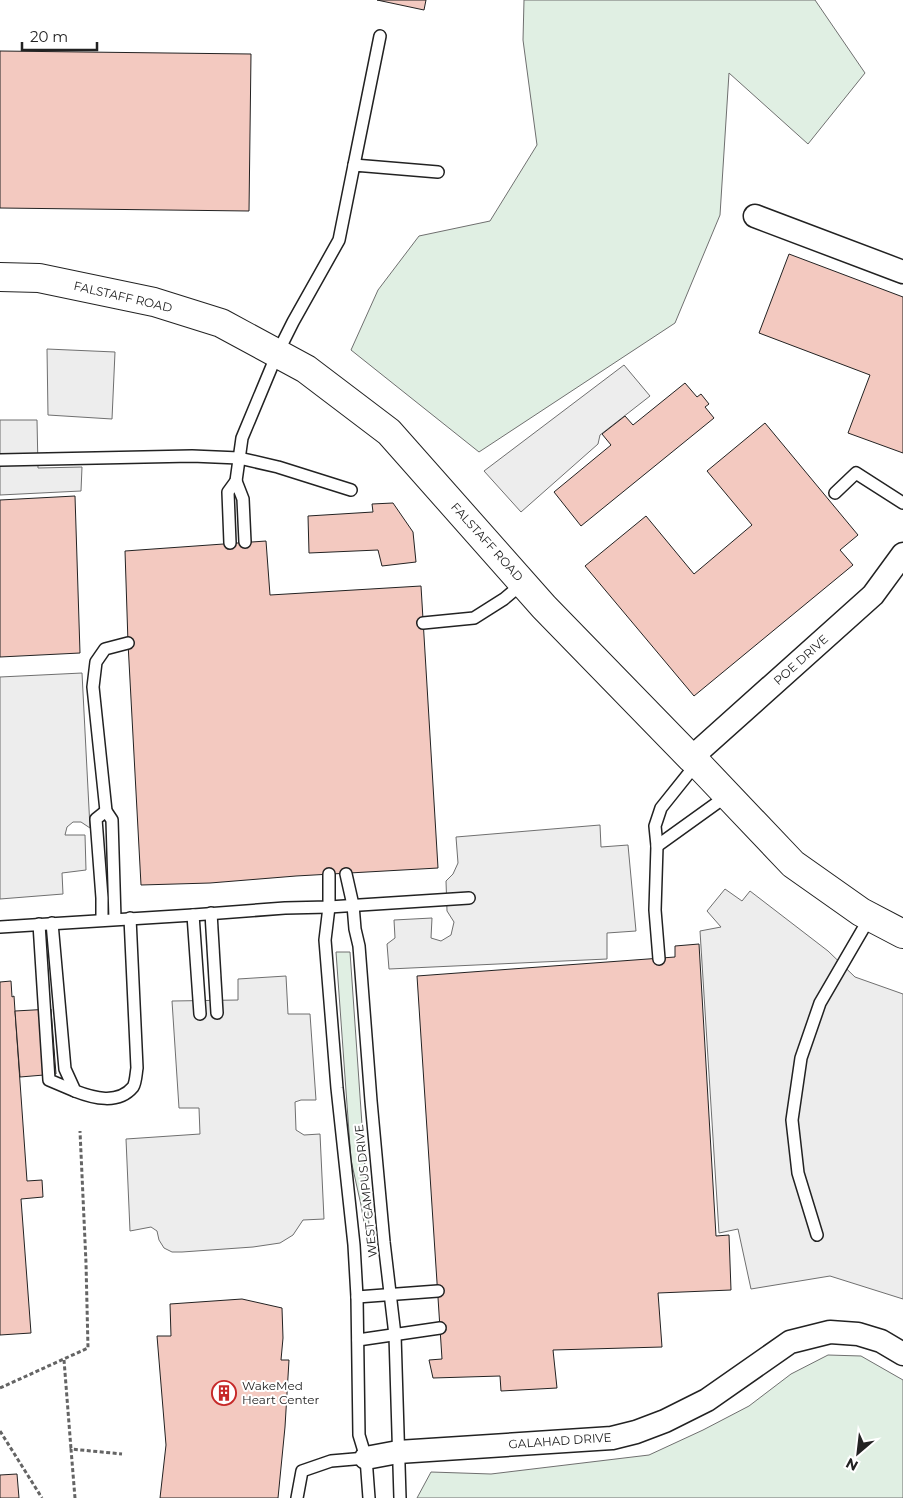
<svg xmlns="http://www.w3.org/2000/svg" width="903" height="1498" viewBox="0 0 903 1498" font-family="Montserrat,sans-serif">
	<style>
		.green { fill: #e0efe3; stroke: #6f6f6f }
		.parking { fill: #ededed; stroke: #6f6f6f }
		.building { fill: #f3c9c0; stroke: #222 }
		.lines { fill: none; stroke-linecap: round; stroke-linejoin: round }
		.service-casing { stroke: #222; stroke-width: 14 }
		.minor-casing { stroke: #222; stroke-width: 25 }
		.tertiary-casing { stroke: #222; stroke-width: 30 }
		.path { stroke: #646464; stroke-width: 3; stroke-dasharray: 4 2.5; stroke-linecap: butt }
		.service { stroke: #fff; stroke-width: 11 }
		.minor { stroke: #fff; stroke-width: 22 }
		.tertiary { stroke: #fff; stroke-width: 28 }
		.labels { text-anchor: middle; stroke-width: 4; stroke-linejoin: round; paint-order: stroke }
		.street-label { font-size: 12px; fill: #222; stroke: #fff }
		.poi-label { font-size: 12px; fill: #222; stroke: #fff; text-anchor: start }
	</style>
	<rect width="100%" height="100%" fill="#fff"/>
	<g class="green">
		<polygon points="524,0 815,0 865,73 808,144 729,73 720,215 675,323 479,452 351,350 378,290 419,236 490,221 537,145 523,40"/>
		<polygon points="336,952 350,952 370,1240 367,1240 361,1205 351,1160"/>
		<polygon points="828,1355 861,1356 903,1380 903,1498 417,1498 431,1472 491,1474 649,1455 703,1430 749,1406 791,1374"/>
	</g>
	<g class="parking">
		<polygon points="47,349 115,352 112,419 48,415"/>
		<polygon points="624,365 650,396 600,435 598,444 521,512 484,471"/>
		<polygon points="0,420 37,420 38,468 82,467 81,491 0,495"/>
		<polygon points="82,673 90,828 81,822 73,822 67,827 65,835 85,835 86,870 62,873 63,894 0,899 0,677"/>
		<polygon points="600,825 601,847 628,845 636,931 607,933 607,959 389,969 387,944 395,938 394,920 432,918 431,938 441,941 451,935 454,922 447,911 446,881 453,874 458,863 456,837"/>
		<polygon points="725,889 742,901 750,891 828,951 855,977 903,994 903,1299 830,1276 751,1289 738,1229 719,1233 700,931 721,927 707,911"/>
		<polygon points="286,976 288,1014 310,1014 316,1100 301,1100 295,1102 296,1130 304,1135 320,1134 324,1219 303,1220 293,1235 280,1243 253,1247 182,1252 172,1252 164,1248 159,1240 157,1231 151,1227 130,1231 126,1139 200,1134 199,1108 179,1108 172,1001 238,1000 238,979"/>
	</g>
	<g class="building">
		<polygon points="377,0 426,0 424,10"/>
		<polygon points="0,51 251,54 249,211 0,208"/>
		<polygon points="789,254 903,297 903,453 848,433 870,375 759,333"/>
		<polygon points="685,383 697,397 701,394 709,404 705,407 714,418 581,526 554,492 611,445 602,434 625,416 633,425"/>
		<polygon points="765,423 858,535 840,550 853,565 694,696 585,566 646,516 694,574 752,525 707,471"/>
		<polygon points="75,496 80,653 0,657 0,500"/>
		<polygon points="393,503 413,532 416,562 382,566 378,550 309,553 308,516 373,512 372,504"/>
		<polygon points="266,541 270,595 421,586 438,868 296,876 210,883 141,885 128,643 125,551"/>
		<polygon points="699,944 716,1236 729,1235 731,1290 658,1293 662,1347 553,1350 557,1388 501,1391 500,1376 433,1378 429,1360 442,1359 417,976 675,957 675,946"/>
		<polygon points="11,981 12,997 14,996 15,1011 27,1181 42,1180 43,1197 21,1199 31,1333 0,1335 0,982"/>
		<polygon points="51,1009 56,1074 20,1077 15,1011"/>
		<polygon points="242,1299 282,1308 283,1338 281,1360 289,1360 285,1427 278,1498 160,1498 166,1445 157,1336 171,1336 170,1304"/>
		<polygon points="17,1474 19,1498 0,1498 0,1475"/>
	</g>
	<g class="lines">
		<defs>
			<g id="service">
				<polyline points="354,165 380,36"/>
				<polyline points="0,460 192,456 239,458 278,467 351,490"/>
				<polyline points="236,481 243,499 245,542"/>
				<polyline points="835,493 856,473 903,503"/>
				<polyline points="230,543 228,492 236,481 242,438 277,354 293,322 339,240 354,165 438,172"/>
				<polyline points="423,623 474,618 504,599 523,583"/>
				<polyline points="657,846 728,795"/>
				<polyline points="329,874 329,907 325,940 337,1088 354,1245 357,1297 359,1435 366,1458 369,1498"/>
				<polyline points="346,874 353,905 355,929 359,946 371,1101 384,1242 395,1335 400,1498"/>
				<polyline points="211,913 217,1013"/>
				<polyline points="193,915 200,1014"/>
				<polyline points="115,919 112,820 106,811 93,687 96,662 105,649 128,643"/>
				<polyline points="102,920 102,898 96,819 106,811"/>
				<path d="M52 923 65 1069 75 1091C93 1098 118 1105 133 1087 136 1082 136 1073 137 1068L130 918"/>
				<polyline points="39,924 49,1080 75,1091"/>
				<polyline points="0,927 193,915 285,908 329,907 469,898"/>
				<polyline points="659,959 655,910 657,846 655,826 661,808 697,763"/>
				<polyline points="817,1235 798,1173 792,1120 801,1058 820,1003 870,917"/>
				<polyline points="357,1297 438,1291"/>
				<polyline points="358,1340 440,1328"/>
				<polyline points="297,1498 302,1471 331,1461 366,1458"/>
			</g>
			<g id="minor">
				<polyline points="755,216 903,272"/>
				<polyline points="691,758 873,595 903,554"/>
				<polyline points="366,1458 398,1452 612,1438 636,1432 665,1421 707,1400 790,1342 830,1332 858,1334 881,1341 903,1354"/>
			</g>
			<polyline id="tertiary" points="0,277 39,278 154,302 221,323 306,369 389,432 544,607 691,758 697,763 793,864 861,912 903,934"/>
		</defs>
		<use href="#service" class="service-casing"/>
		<use href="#minor" class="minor-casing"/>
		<use href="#tertiary" class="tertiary-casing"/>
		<g class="path">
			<polyline points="64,1360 71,1449"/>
			<polyline points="0,1388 88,1348 86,1263 80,1131"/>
			<polyline points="0,1431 42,1498"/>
			<polyline points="75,1498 71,1449 122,1454"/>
		</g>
		<use href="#service" class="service"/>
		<use href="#minor" class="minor"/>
		<use href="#tertiary" class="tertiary"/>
	</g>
	<defs>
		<symbol id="building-ring" viewBox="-11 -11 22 22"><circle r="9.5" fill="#fff" stroke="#c62828" stroke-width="1.5"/><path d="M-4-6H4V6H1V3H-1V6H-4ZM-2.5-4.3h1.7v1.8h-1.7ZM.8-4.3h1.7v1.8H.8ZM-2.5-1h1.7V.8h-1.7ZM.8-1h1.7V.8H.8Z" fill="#c62828"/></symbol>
	</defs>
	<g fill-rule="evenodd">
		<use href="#building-ring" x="210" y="1379" width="28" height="28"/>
	</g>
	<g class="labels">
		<g class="street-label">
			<text transform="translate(123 297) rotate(13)" y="4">FALSTAFF ROAD</text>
			<text transform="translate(487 542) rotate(48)" y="4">FALSTAFF ROAD</text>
			<text transform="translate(801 660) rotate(-42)" y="4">POE DRIVE</text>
			<text transform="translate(366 1191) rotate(-96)" y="4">WEST CAMPUS DRIVE</text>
			<text transform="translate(560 1441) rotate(-4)" y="4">GALAHAD DRIVE</text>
		</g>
		<g class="poi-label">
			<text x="242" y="1390">WakeMed<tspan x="242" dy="14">Heart Center</tspan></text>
		</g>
	</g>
	<g transform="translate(858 1453) rotate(208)" stroke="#ffffff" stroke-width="4" paint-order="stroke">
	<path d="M0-4L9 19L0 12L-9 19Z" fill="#222222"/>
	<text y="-8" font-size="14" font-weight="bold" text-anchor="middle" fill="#222222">N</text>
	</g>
	<path d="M22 42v8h75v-8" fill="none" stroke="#222222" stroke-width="2.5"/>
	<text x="30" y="42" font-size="15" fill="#222222" stroke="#ffffff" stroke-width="4" paint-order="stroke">20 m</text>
</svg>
